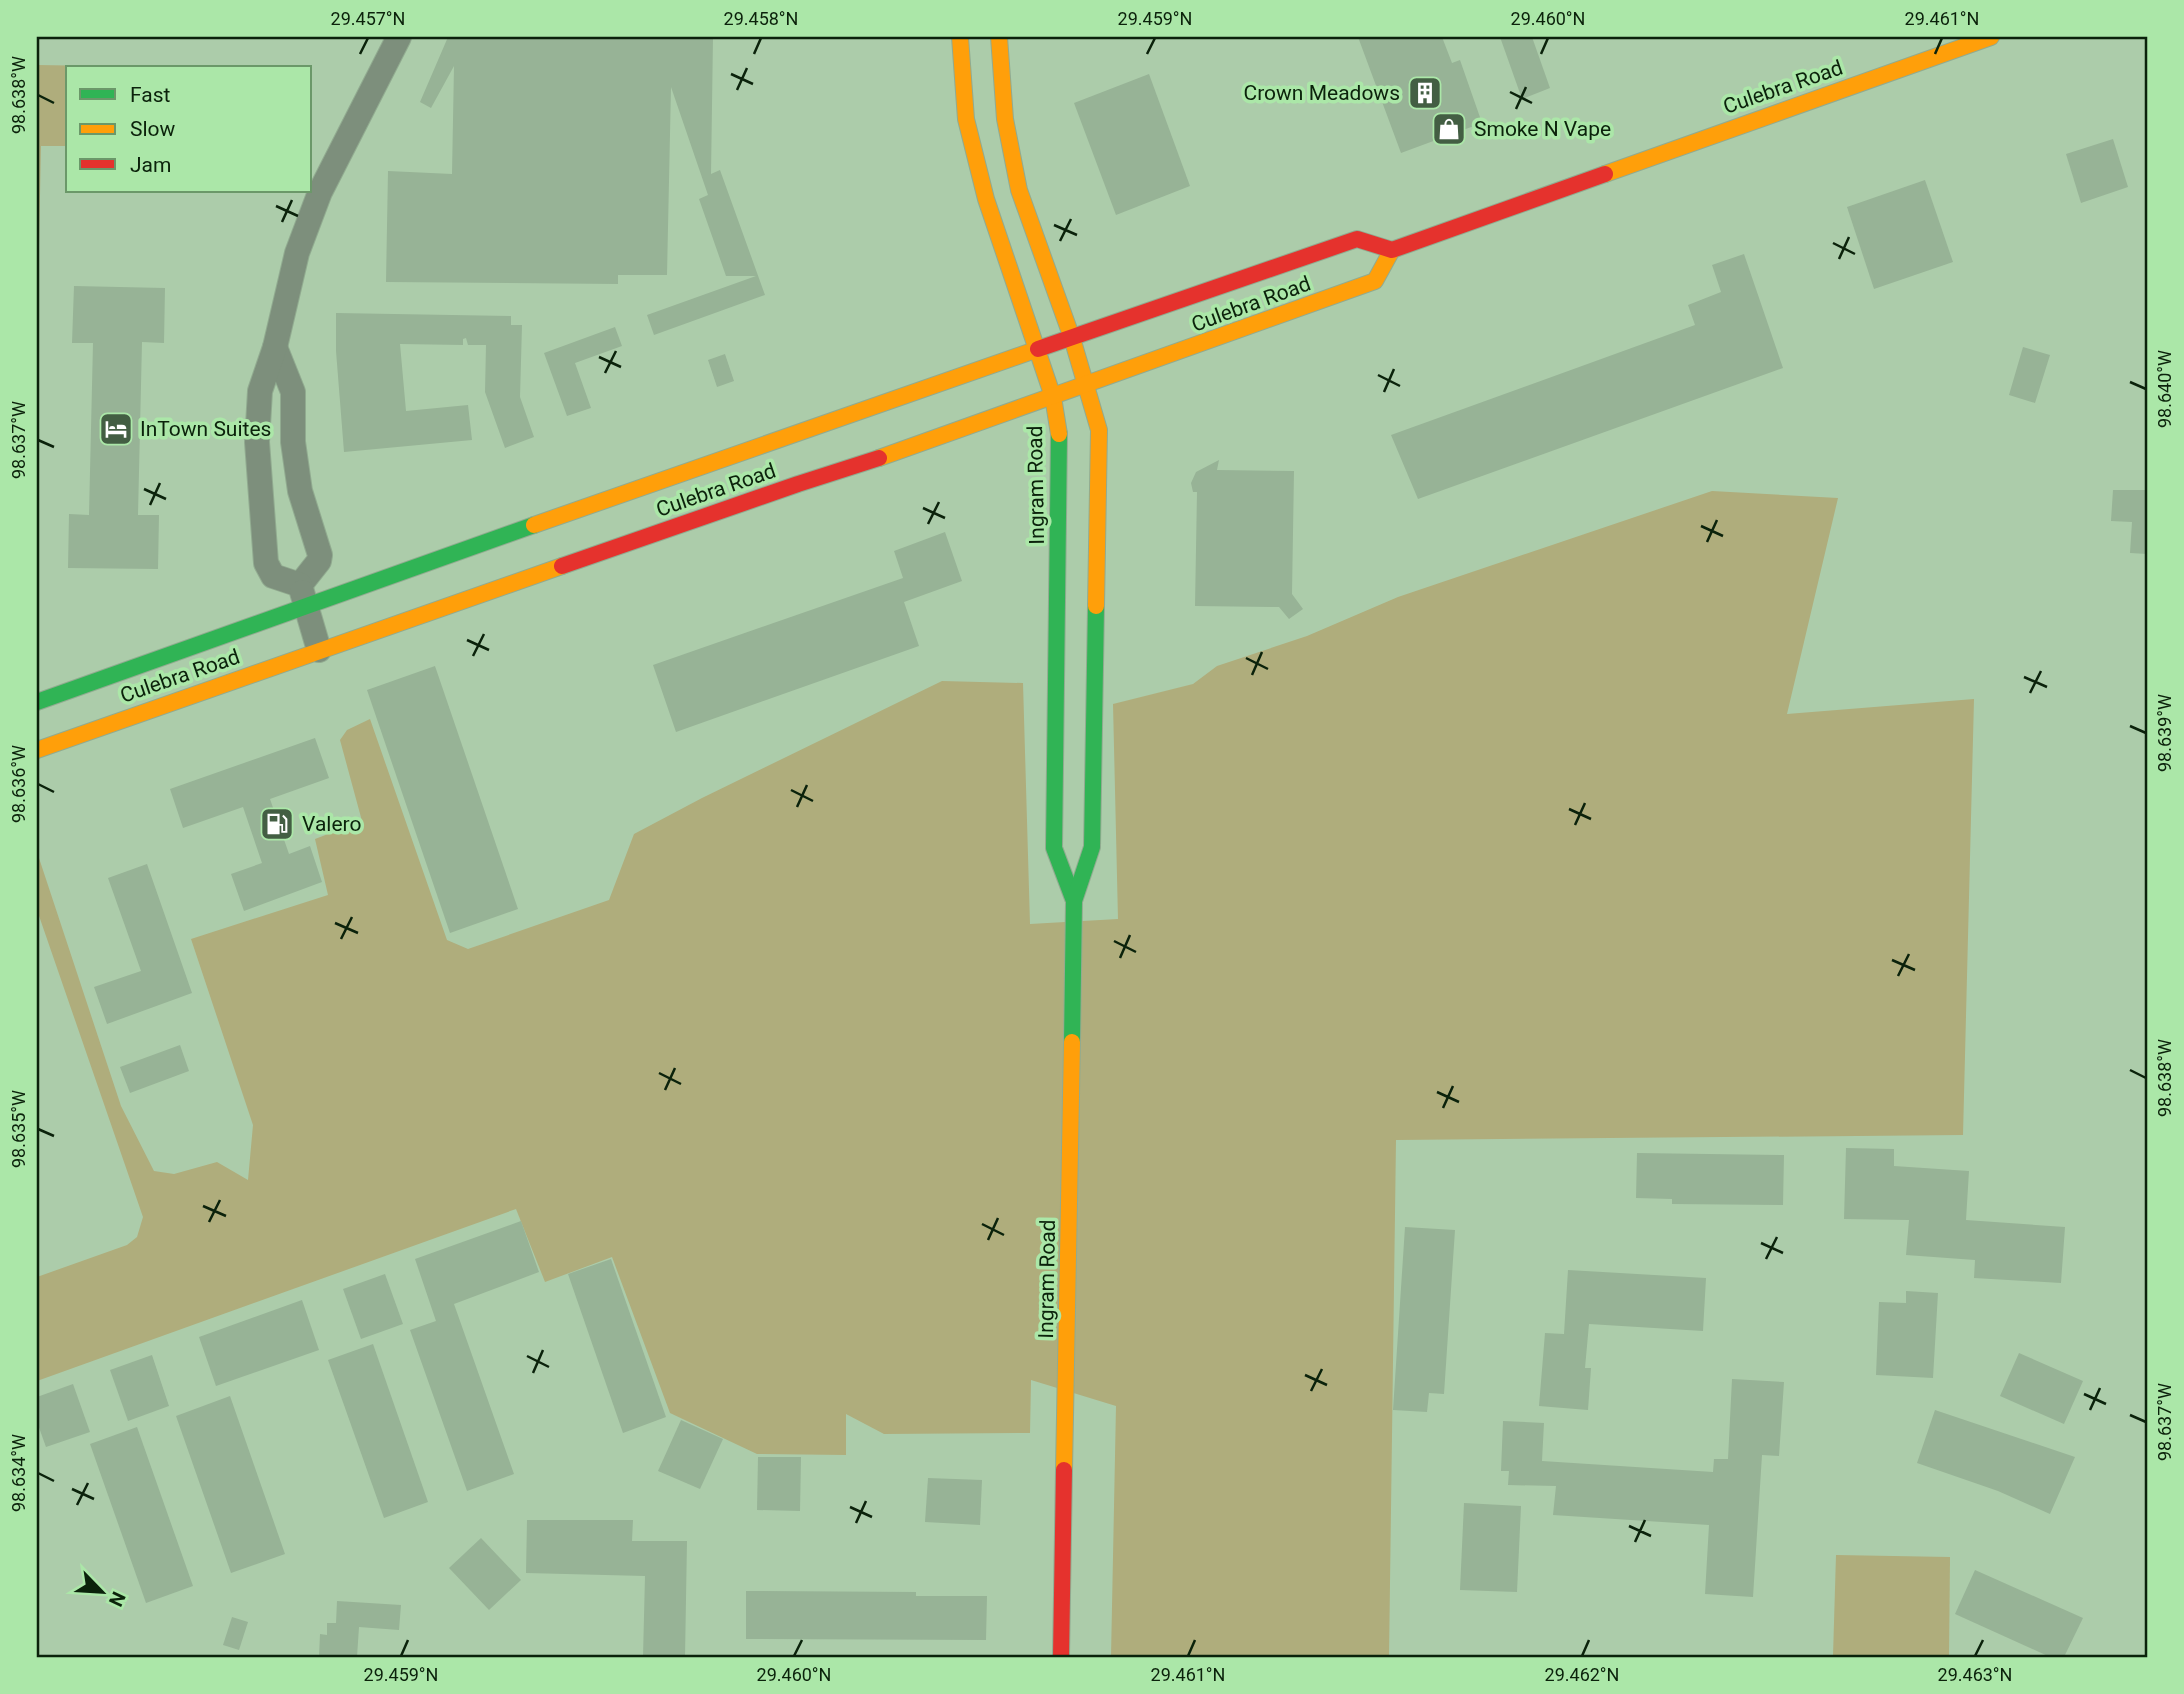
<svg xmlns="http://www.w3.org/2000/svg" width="2184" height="1694" viewBox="0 0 2184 1694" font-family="Roboto,sans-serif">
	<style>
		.green { fill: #afad7c }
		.building { fill: #97b396 }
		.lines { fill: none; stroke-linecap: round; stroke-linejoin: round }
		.street-casing { stroke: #91ab90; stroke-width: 26 }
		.fast-casing { stroke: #91ab90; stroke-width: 18 }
		.slow-casing { stroke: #91ab90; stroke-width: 18 }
		.jam-casing { stroke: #91ab90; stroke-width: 18 }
		.street { stroke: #7d8f7c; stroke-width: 24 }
		.fast { stroke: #30b455; stroke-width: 16 }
		.slow { stroke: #ff9f0a; stroke-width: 16 }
		.jam { stroke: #e5322d; stroke-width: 16 }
		.ticks { fill: none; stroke: #0b220b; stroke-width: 2.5 }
		.labels { text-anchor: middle; stroke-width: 7; stroke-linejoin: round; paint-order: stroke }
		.street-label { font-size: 21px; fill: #0b220b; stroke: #abe7a8 }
		.poi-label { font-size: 21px; fill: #0b220b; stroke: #abe7a8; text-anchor: start }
		.neatline { fill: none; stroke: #0b220b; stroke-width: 2.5 }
		.ticks-label { font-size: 18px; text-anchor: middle; fill: #0b220b }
	</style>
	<rect width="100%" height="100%" fill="#acccaa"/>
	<g class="green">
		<polygon points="37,65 232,68 68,68 68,146 41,146 37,347"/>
		<polygon points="1712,491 1838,498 1787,714 1974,699 1963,1135 1396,1140 1389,1657 1111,1657 1116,1406 1031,1380 1030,1433 884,1434 846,1414 846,1455 757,1454 670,1413 612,1257 545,1282 516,1209 37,1381 37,1277 127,1245 137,1237 143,1217 37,910 37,852 121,1106 154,1171 174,1174 217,1162 248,1180 253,1125 191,939 328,895 315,839 362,821 340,740 347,730 370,719 447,940 468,949 609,900 634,834 702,798 942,681 1023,683 1030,924 1118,919 1113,704 1193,684 1217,666 1307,636 1398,597"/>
		<polygon points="1836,1555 1950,1557 1949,1657 1833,1656"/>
	</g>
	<g class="building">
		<polygon points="448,37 713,37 711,174 720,170 765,295 654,335 647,315 756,276 726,276 699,199 708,195 671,87 667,275 618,275 618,284 386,282 388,171 452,174 454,66 431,108 420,102"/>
		<polygon points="1358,37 1442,37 1452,63 1460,60 1482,123 1401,153"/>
		<polygon points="1500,37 1532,37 1550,88 1522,99"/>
		<polygon points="1149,74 1190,186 1116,215 1074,103"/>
		<polygon points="2113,139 2128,187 2081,203 2066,154"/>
		<polygon points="1925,180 1953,262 1874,289 1847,207"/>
		<polygon points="1744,254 1783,368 1418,499 1391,435 1695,325 1688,305 1721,292 1712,265"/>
		<polygon points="74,286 165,288 164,343 142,342 138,515 159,515 158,569 68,568 69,514 89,515 93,343 72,343"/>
		<polygon points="336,313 511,316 511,325 522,325 520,397 534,437 505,448 485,392 486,345 468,345 466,338 463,339 463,345 400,344 406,411 468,405 472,440 344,452 336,351"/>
		<polygon points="615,327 622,346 575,363 591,408 567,416 544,353"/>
		<polygon points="2023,347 2050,355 2035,403 2009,395"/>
		<polygon points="725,354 734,381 717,387 708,360"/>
		<polygon points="1219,460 1217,470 1294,471 1292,594 1303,609 1289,619 1279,607 1195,606 1197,492 1193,492 1191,483 1196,472"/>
		<polygon points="2113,490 2147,490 2147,554 2130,553 2132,522 2111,521"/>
		<polygon points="945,532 962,581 904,602 919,646 676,732 653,665 903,578 894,551"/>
		<polygon points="435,666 518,909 450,933 367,690"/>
		<polygon points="315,738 329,778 270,799 289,854 310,846 322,882 244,911 231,874 262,863 243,807 183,828 170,789"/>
		<polygon points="147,864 192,993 107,1024 94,987 141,971 108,878"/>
		<polygon points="180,1045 189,1071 130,1093 120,1067"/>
		<polygon points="1846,1148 1894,1149 1894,1166 1969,1171 1966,1220 2065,1227 2061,1283 1974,1278 1975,1260 1906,1255 1909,1220 1844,1219"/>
		<polygon points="1637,1153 1784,1155 1783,1205 1672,1204 1672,1199 1636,1198"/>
		<polygon points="521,1221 539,1272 454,1304 514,1474 467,1491 410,1330 436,1321 415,1259"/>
		<polygon points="1405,1227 1455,1230 1444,1394 1429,1393 1427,1412 1393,1410"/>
		<polygon points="611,1259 666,1417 623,1433 568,1274"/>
		<polygon points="1568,1270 1706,1278 1703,1331 1589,1324 1585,1368 1591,1368 1588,1410 1539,1406 1545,1333 1564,1334"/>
		<polygon points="385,1274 403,1324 361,1339 343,1289"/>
		<polygon points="1906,1291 1938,1293 1933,1378 1876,1375 1879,1302 1906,1303"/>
		<polygon points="302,1300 319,1350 216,1386 199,1337"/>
		<polygon points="373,1344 428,1502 384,1518 328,1360"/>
		<polygon points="2019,1353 2083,1381 2064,1424 2000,1396"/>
		<polygon points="152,1355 169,1406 128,1421 110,1370"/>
		<polygon points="1732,1379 1784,1382 1779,1456 1762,1455 1753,1597 1705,1594 1709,1525 1553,1515 1556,1486 1508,1485 1509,1471 1501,1471 1503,1421 1544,1423 1542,1461 1713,1472 1714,1459 1728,1459"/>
		<polygon points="73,1384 90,1432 46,1447 37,1422 37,1397"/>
		<polygon points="230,1396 285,1554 231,1573 176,1416"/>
		<polygon points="1935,1410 2075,1457 2050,1514 1998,1491 1917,1463"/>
		<polygon points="681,1420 723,1439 700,1489 658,1471"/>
		<polygon points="137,1427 193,1586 146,1603 90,1444"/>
		<polygon points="758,1457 801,1457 800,1511 757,1510"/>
		<polygon points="928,1478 982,1480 980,1525 925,1522"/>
		<polygon points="1464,1503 1521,1506 1517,1592 1460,1590"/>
		<polygon points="527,1520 633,1520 632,1541 687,1541 685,1657 643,1657 645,1576 526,1573"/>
		<polygon points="481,1538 521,1580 489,1610 449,1568"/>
		<polygon points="1975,1570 2083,1618 2064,1657 2050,1657 1955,1614"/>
		<polygon points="746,1591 916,1592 916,1596 987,1596 986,1640 746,1639"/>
		<polygon points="337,1601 401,1605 399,1630 359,1627 357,1657 319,1657 320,1634 327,1635 327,1623 336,1623"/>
		<polygon points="232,1617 248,1622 239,1650 223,1645"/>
	</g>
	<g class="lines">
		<defs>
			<g id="street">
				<polyline points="275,347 293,392 293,442 300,491 320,555 319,561 300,585"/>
				<polyline points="300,585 273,576 266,563 257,442 260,391 275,347 297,253 320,192 399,37"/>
				<polyline points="302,592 319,650"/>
			</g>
			<g id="fast">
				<polyline points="1059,434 1054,848 1074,901"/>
				<polyline points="37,702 534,525"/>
				<polyline points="1072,1042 1074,901 1092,847 1096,606"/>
			</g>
			<g id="slow">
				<polyline points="960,37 966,119 986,199 1053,397 1059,434"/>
				<polyline points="999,37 1005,119 1019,190 1072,338 1099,430 1096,606"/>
				<polyline points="1605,174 1991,37"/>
				<polyline points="879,458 1375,281 1392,250"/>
				<polyline points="534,525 1038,349"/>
				<polyline points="37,750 562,566"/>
				<polyline points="1064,1470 1072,1042"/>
			</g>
			<g id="jam">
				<polyline points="1038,349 1357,239 1392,250 1605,174"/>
				<polyline points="562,566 798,484 879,458"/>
				<polyline points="1061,1657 1064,1470"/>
			</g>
		</defs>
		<use href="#street" class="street-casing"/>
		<use href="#fast" class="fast-casing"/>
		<use href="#slow" class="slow-casing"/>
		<use href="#jam" class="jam-casing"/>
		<use href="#street" class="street"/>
		<use href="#fast" class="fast"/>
		<use href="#slow" class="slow"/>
		<use href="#jam" class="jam"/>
	</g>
	<path class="ticks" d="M360 54 368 38M754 54 761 38M1147 54 1155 38M1541 54 1548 38M1935 54 1942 38M731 74 753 84M737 90 747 68M1510 92 1532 103M38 95 54 103M1516 109 1526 87M276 206 298 216M282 222 292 200M1054 225 1077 235M1060 241 1071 219M1833 243 1855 254M1839 259 1849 237M599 357 621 367M605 373 616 351M1378 375 1400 386M2130 382 2146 389M1384 392 1394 369M38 440 54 447M144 489 166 499M150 505 160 483M923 508 945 518M928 524 939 502M1701 526 1723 536M1707 542 1717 520M467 640 489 650M473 656 484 634M1246 658 1268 669M1252 675 1262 652M2024 677 2047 687M2030 693 2041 671M2130 726 2146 733M38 784 54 792M791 790 813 801M797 807 807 785M1569 809 1591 819M1575 825 1585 803M335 923 358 933M341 939 352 917M1114 941 1136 952M1120 958 1130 935M1892 960 1915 970M1898 976 1909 954M2130 1070 2146 1078M659 1073 681 1084M665 1090 675 1068M1437 1092 1459 1102M1443 1108 1453 1086M38 1129 54 1136M203 1206 226 1216M209 1222 220 1200M982 1224 1004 1235M988 1240 998 1218M1761 1243 1783 1253M1766 1259 1777 1237M527 1356 549 1367M533 1373 543 1350M1305 1375 1327 1385M1311 1391 1322 1369M2084 1394 2106 1404M2090 1410 2100 1388M2130 1415 2146 1422M38 1473 54 1481M72 1489 94 1499M77 1505 88 1483M850 1507 872 1517M856 1523 866 1501M1629 1526 1651 1536M1635 1542 1645 1520M401 1656 408 1640M794 1656 802 1640M1188 1656 1195 1640M1582 1656 1589 1640M1975 1656 1983 1640"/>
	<defs>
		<symbol id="building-square" viewBox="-11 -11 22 22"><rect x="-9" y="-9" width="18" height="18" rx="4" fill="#435e43" stroke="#abe7a8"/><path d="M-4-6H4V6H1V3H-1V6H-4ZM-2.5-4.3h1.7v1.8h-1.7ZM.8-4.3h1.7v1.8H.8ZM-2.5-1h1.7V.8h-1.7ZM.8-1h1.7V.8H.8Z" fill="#fff"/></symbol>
		<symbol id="shop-square" viewBox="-11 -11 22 22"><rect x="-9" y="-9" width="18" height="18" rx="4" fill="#435e43" stroke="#abe7a8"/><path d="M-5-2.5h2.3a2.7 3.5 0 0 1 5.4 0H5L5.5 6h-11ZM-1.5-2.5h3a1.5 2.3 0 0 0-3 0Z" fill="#fff"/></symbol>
		<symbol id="hotel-square" viewBox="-11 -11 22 22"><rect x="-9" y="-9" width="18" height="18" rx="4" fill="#435e43" stroke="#abe7a8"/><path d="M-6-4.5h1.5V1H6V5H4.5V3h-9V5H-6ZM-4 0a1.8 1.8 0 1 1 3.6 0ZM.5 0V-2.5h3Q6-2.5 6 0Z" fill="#fff"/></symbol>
		<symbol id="fuel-square" viewBox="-11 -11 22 22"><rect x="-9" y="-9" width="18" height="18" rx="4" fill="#435e43" stroke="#abe7a8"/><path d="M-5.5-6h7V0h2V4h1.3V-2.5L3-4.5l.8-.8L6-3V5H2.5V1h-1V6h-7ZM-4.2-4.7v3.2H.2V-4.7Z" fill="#fff"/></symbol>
	</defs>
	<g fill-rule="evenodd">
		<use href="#building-square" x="1406" y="74" width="38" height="38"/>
		<use href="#shop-square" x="1430" y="110" width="38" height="38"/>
		<use href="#hotel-square" x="97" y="410" width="38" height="38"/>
		<use href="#fuel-square" x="258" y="805" width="38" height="38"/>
	</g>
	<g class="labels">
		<g class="street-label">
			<text transform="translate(1783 87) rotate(-19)" y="7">Culebra Road</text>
			<text transform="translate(1251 304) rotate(-20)" y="7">Culebra Road</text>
			<text transform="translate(1036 485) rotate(-91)" y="7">Ingram Road</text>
			<text transform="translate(716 490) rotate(-19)" y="7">Culebra Road</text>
			<text transform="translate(180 676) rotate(-19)" y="7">Culebra Road</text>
			<text transform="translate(1047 1279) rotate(-89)" y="7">Ingram Road</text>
		</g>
		<g class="poi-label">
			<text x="1400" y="100" text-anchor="end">Crown Meadows</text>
			<text x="1474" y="136">Smoke N Vape</text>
			<text x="140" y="436">InTown Suites</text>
			<text x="302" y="831">Valero</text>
		</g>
	</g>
	<rect width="2184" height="1694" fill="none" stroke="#abe7a8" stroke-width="77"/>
	<rect x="66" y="66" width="245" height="126" fill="#abe7a8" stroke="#6b9869" stroke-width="2"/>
	<rect x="80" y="89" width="35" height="10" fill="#30b455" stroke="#6b9869" stroke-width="2"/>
	<text x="130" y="102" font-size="21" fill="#0b220b">Fast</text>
	<rect x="80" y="124" width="35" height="10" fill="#ff9f0a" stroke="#6b9869" stroke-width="2"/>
	<text x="130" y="136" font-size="21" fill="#0b220b">Slow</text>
	<rect x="80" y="159" width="35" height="10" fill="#e5322d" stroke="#6b9869" stroke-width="2"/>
	<text x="130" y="172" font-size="21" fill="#0b220b">Jam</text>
	<g transform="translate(102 1592) rotate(115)" stroke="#abe7a8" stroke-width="5" paint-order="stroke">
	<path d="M0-5L12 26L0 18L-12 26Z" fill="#0b220b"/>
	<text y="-10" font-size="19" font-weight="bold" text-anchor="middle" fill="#0b220b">N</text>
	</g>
	<rect x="38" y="38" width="2108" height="1618" class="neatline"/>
	<g class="ticks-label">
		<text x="368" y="25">29.457°N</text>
		<text x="761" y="25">29.458°N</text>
		<text x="1155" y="25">29.459°N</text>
		<text x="1548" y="25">29.460°N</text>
		<text x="1942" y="25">29.461°N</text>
		<text transform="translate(19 95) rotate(-90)" y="6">98.638°W</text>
		<text transform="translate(2165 389) rotate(-90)" y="6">98.640°W</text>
		<text transform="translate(19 440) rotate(-90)" y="6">98.637°W</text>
		<text transform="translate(2165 733) rotate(-90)" y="6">98.639°W</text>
		<text transform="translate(19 784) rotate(-90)" y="6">98.636°W</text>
		<text transform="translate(2165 1078) rotate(-90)" y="6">98.638°W</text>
		<text transform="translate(19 1129) rotate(-90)" y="6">98.635°W</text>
		<text transform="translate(2165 1422) rotate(-90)" y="6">98.637°W</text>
		<text transform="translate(19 1473) rotate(-90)" y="6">98.634°W</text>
		<text x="401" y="1681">29.459°N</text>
		<text x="794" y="1681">29.460°N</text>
		<text x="1188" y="1681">29.461°N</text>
		<text x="1582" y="1681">29.462°N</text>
		<text x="1975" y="1681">29.463°N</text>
	</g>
</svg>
